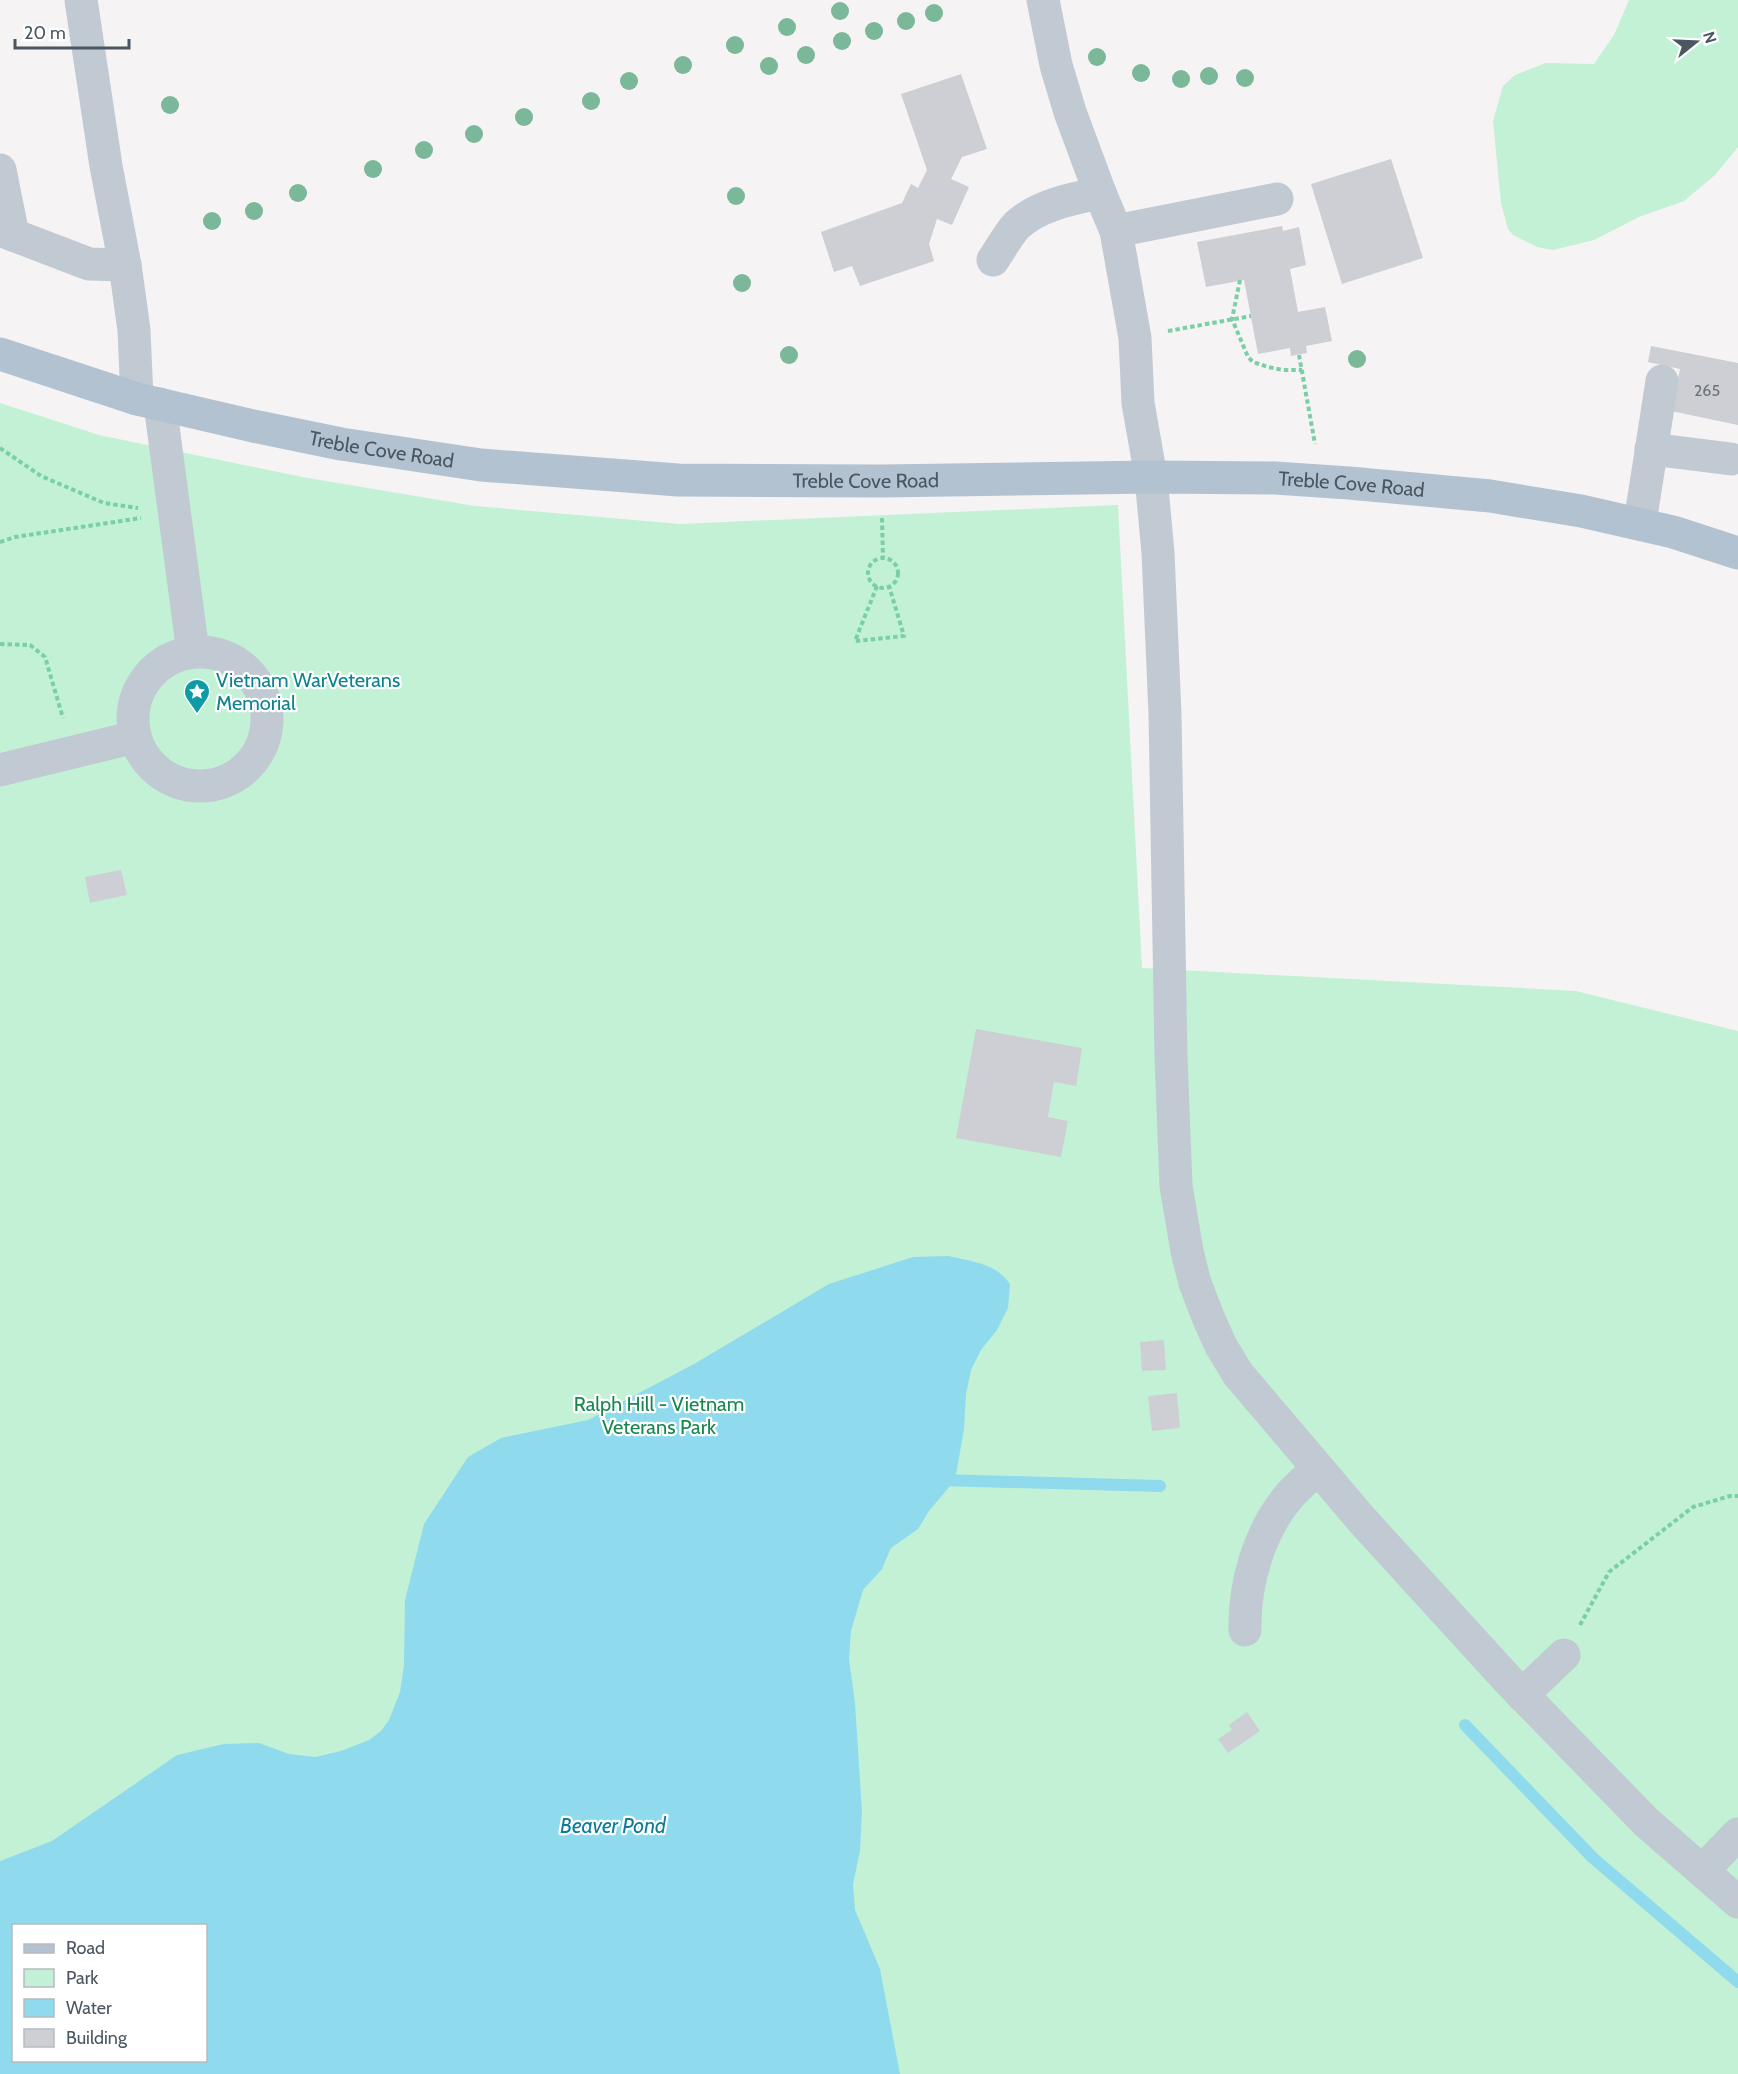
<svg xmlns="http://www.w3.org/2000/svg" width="1738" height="2074" viewBox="0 0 1738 2074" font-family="Cabin,sans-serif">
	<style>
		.green { fill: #c3f1d5; fill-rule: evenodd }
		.water { fill: #90daee; fill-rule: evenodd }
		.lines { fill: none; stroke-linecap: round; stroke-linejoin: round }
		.stream { stroke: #90daee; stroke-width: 12 }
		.building { fill: #cdcfd5 }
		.path { stroke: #7ad0a6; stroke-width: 4; stroke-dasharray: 4.5 3; stroke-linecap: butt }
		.minor { stroke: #c1cad2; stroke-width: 33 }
		.major { stroke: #b3c2d1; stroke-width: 33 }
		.tree { fill: #7bb799 }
		.labels { text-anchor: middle; stroke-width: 4.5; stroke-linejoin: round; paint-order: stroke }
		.number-label { font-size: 16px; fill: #6b747e }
		.street-label { font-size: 20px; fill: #4a5661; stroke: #fff }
		.culture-label { font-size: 20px; fill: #0d838f; stroke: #fff; text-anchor: start }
		.park-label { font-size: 20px; fill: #17864f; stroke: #fff }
		.water-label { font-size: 21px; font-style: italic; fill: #0c7c9b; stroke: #fff }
	</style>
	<rect width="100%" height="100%" fill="#f5f3f3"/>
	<g class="green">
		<polygon points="1629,0 1738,0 1738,147 1715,175 1684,201 1639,217 1594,240 1553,250 1537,247 1513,235 1508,229 1501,203 1493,121 1503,86 1515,75 1546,63 1594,64 1614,35"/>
		<path d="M0 403 99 435 302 477 475 506 680 524 1118 505 1142 968 1576 991 1738 1031V2074H0ZM14 1926H206V2060H14Z"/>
	</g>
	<path class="water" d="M948 1256C970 1261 996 1263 1010 1284L1008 1308 997 1330 981 1350 971 1370 966 1394 964 1429 955 1480 929 1511 918 1529 891 1548 882 1569 863 1590 851 1631 849 1659 855 1703 862 1812 860 1851 853 1884 855 1910 880 1969 900 2074H0V1861L52 1841 177 1755 224 1744 259 1743 289 1754 315 1757 341 1751 369 1740 381 1731 389 1720 400 1692 404 1665 405 1600 424 1524 468 1457 501 1438 588 1420 694 1364 829 1284 913 1257ZM14 1926H206V2060H14Z"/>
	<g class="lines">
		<g class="stream">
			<polyline points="940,1480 1160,1486"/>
			<polyline points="1465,1725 1593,1858 1738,1982"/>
		</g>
	</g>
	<g class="building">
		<polygon points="961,74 987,149 962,157 951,179 969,187 952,225 937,219 929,244 934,261 860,286 852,266 834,272 821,232 902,203 911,184 918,188 927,170 901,94"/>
		<polygon points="1391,159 1423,258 1342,284 1311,184"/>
		<polygon points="1282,226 1283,231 1299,227 1306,265 1290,269 1298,312 1325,307 1332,341 1306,346 1307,353 1291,356 1290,348 1258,354 1244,280 1206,287 1197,242"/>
		<polygon points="1651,346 1738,363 1738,425 1671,411 1680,369 1648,362"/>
		<polygon points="121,870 127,895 90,903 85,877"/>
		<polygon points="976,1029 1082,1048 1076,1086 1054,1082 1048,1117 1068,1121 1061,1157 956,1138"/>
		<polygon points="1164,1340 1166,1370 1142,1371 1140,1342"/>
		<polygon points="1177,1393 1180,1428 1152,1431 1148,1396"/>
		<polygon points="1247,1712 1260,1731 1228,1753 1218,1739 1232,1730 1229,1725"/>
	</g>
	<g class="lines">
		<g class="path">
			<polyline points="1240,280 1232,319 1248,357 1253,362 1268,367 1283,370 1302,370"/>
			<polyline points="1168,331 1251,316"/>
			<polyline points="1299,355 1315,444"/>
			<polyline points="0,448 41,476 104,503 138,508"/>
			<polyline points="882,518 883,558"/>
			<polyline points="0,542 15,537 141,518"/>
			<circle cx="883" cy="573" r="15"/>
			<polyline points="877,586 855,641 904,636 889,586"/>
			<polyline points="0,644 30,645 45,657 63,718"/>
			<polyline points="1580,1625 1609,1572 1693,1507 1730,1496 1738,1496"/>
		</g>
		<g class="minor">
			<polyline points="81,0 106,166 125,265 134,330 137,399"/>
			<polyline points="1043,0 1056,65 1070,112 1100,193 1116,231 1135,338 1138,403 1151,477 1158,553 1165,714 1171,1057 1176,1186 1187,1251 1195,1283 1208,1317 1221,1346 1238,1374 1362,1520 1509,1681 1646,1822 1738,1902"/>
			<polyline points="0,170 13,235"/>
			<polyline points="0,230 89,264 125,265"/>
			<polyline points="1116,231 1277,199"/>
			<path d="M993 260C1001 248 1008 235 1017 225 1039 205 1071 199 1100 193"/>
			<polyline points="160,404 193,652"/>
			<polyline points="1651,449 1731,459"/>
			<polyline points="1640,523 1662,381"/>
			<circle cx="200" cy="719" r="67"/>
			<polyline points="0,770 135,737"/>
			<path d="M1245 1630C1244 1584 1259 1531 1290 1495 1298 1486 1308 1478 1317 1469"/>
			<polyline points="1522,1695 1564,1655"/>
			<polyline points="1702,1871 1738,1834"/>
		</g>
		<path class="major" id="s1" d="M0 354 137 399 253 426 341 444 481 465 678 480 881 481 1151 477 1275 478 1349 483 1490 496 1581 511 1673 532 1738 553"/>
	</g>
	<g class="tree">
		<circle cx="840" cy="11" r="9"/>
		<circle cx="934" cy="13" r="9"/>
		<circle cx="906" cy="21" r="9"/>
		<circle cx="787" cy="27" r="9"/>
		<circle cx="874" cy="31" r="9"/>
		<circle cx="842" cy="41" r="9"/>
		<circle cx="735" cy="45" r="9"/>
		<circle cx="806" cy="55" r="9"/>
		<circle cx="1097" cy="57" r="9"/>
		<circle cx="683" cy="65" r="9"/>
		<circle cx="769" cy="66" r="9"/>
		<circle cx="1141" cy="73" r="9"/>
		<circle cx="1209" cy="76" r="9"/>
		<circle cx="1245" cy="78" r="9"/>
		<circle cx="1181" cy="79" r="9"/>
		<circle cx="629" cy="81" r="9"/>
		<circle cx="591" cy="101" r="9"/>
		<circle cx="170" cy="105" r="9"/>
		<circle cx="524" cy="117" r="9"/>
		<circle cx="474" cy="134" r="9"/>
		<circle cx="424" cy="150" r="9"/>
		<circle cx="373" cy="169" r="9"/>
		<circle cx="298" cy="193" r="9"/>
		<circle cx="736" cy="196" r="9"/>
		<circle cx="254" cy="211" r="9"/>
		<circle cx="212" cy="221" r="9"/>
		<circle cx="742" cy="283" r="9"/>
		<circle cx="789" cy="355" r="9"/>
		<circle cx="1357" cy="359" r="9"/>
	</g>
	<defs>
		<symbol id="sight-pin" viewBox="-11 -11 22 30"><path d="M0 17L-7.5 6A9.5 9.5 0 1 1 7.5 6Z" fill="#0f9aa8" stroke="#fff"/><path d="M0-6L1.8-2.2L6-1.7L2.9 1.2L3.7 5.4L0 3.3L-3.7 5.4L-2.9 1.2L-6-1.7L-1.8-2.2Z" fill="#fff"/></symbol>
	</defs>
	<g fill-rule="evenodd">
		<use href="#sight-pin" x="182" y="677" width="30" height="40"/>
	</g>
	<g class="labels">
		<g class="number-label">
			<text x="1707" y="396">265</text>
		</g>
		<g class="street-label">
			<text dy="7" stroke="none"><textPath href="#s1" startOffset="394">Treble Cove Road</textPath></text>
			<text dy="7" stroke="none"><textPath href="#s1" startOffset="880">Treble Cove Road</textPath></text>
			<text dy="7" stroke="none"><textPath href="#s1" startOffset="1366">Treble Cove Road</textPath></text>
		</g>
		<g class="culture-label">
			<text x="216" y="687">Vietnam WarVeterans<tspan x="216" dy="23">Memorial</tspan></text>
		</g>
		<g class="park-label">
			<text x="659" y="1411">Ralph Hill - Vietnam<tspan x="659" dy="23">Veterans Park</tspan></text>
		</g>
		<g class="water-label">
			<text x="613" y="1833">Beaver Pond</text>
		</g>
	</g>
	<rect x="12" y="1924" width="195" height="138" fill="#ffffff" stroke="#b7bbc0" stroke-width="1.5"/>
	<rect x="24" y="1944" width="30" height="9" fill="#b3c2d1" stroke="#b7bbc0" stroke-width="1.5"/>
	<text x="66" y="1954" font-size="18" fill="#4a5661">Road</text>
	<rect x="24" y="1969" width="30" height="18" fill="#c3f1d5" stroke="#b7bbc0" stroke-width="1.5"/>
	<text x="66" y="1984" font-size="18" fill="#4a5661">Park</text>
	<rect x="24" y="1999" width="30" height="18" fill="#90daee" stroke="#b7bbc0" stroke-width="1.5"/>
	<text x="66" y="2014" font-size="18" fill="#4a5661">Water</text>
	<rect x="24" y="2029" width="30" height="18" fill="#cdcfd5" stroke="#b7bbc0" stroke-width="1.5"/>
	<text x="66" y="2044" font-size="18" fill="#4a5661">Building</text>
	<g transform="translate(1696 42) rotate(72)" stroke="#ffffff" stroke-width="4.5" paint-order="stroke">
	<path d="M0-4.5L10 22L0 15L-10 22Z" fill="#4a5661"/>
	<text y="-9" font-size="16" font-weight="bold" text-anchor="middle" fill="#4a5661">N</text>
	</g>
	<path d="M15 39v9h114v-9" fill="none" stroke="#4a5661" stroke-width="3"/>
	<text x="24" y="39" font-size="18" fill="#4a5661" stroke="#ffffff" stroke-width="4.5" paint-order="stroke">20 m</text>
</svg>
